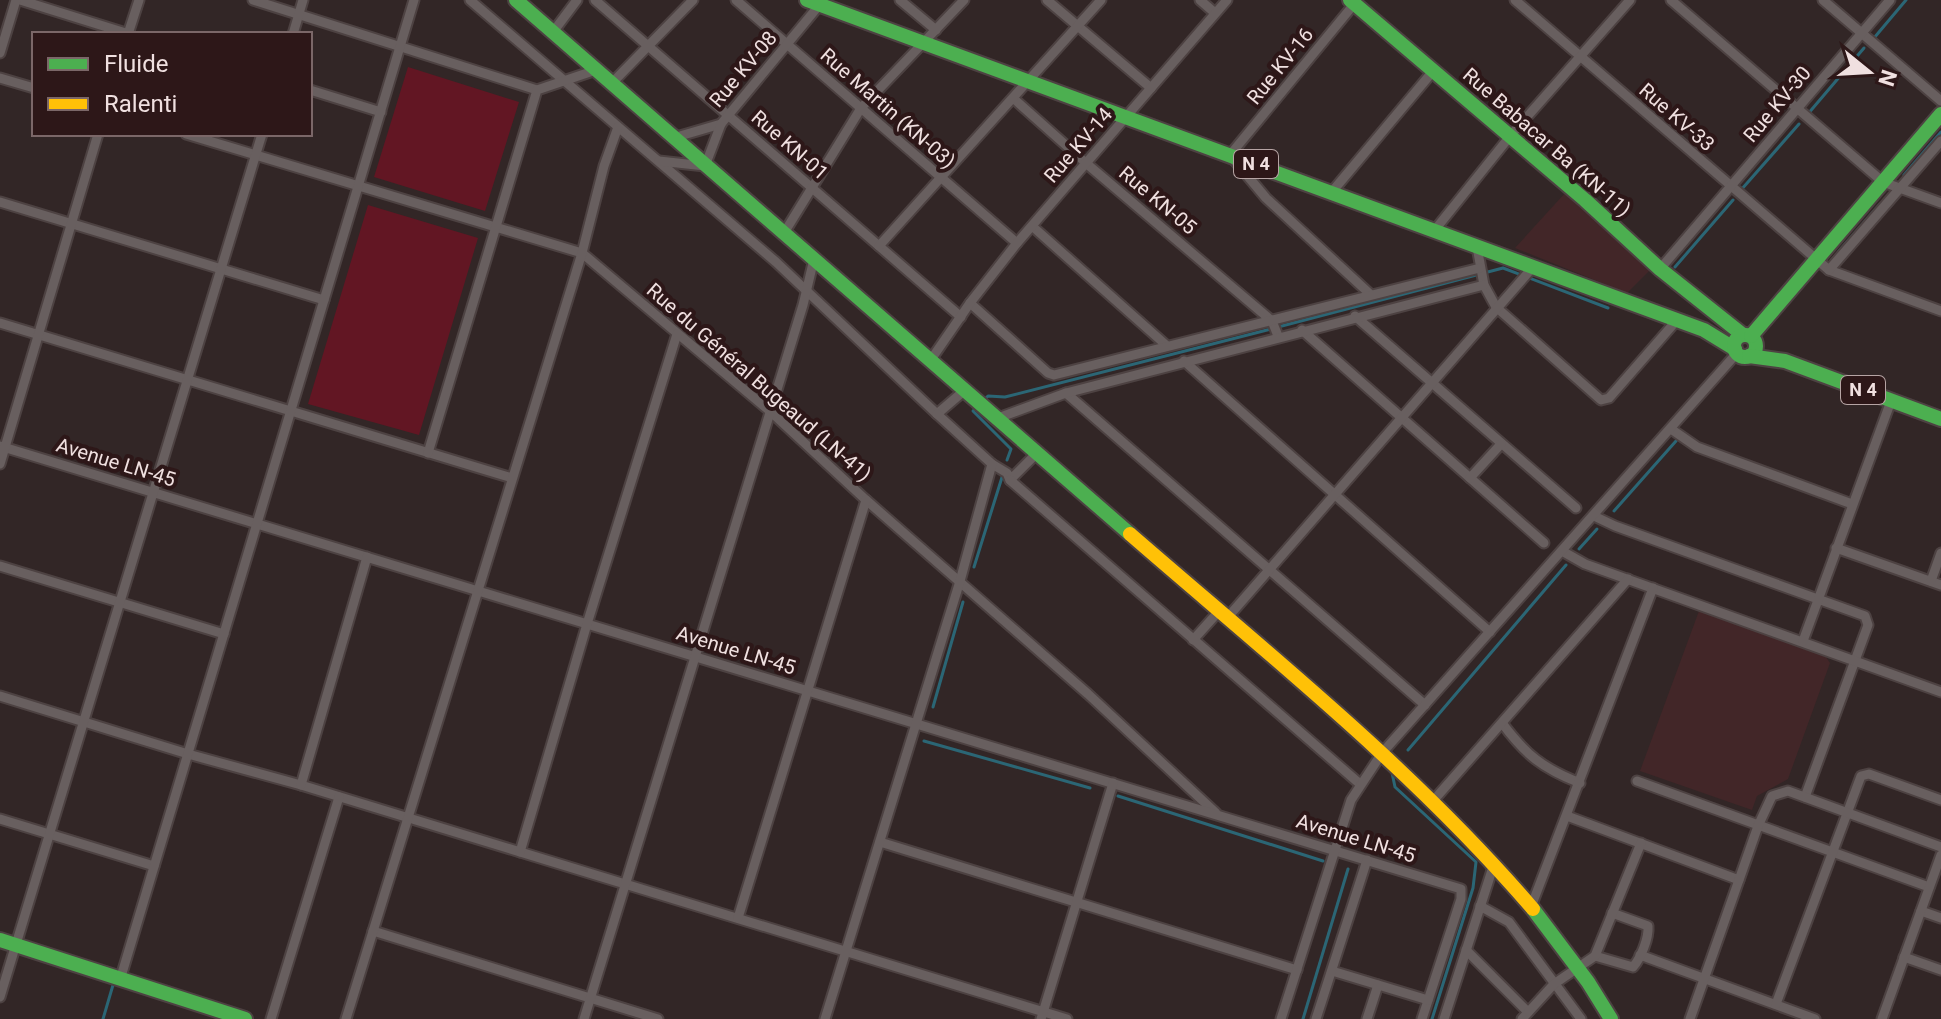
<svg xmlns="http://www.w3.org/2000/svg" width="1941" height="1019" viewBox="0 0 1941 1019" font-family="Roboto,sans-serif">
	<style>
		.built { fill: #422628 }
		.green { fill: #621623 }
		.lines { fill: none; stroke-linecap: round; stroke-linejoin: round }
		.stream { stroke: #2b6675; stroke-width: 3 }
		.street-casing { stroke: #4d4242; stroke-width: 13 }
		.fast-casing { stroke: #4d4242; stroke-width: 18 }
		.slow-casing { stroke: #4d4242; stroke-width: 18 }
		.street { stroke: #685f5f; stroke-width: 9 }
		.fast { stroke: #4caf50; stroke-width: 14 }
		.slow { stroke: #ffc107; stroke-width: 14 }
		.labels { text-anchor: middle; stroke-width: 8; stroke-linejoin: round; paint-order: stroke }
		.shield { fill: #2d1718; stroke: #b6a4a4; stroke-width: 2 }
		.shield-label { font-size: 18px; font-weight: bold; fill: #f0e0e0 }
		.street-label { font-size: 20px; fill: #f0e0e0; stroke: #2d1718 }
	</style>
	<rect width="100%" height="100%" fill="#322626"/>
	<g class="built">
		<polygon points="1566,192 1655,265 1627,293 1515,248"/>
		<polygon points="1699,611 1826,657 1830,663 1788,779 1757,796 1752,810 1640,771"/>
	</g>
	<g class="green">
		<polygon points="408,67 519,102 485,211 374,177"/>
		<polygon points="368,205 478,238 419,435 308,404"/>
	</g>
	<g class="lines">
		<g class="stream">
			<polyline points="1874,38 1906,0"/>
			<polyline points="1807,115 1864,48"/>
			<polyline points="1904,175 1941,132"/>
			<polyline points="1741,190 1799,124"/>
			<polyline points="1839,251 1880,204"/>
			<polyline points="1675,267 1733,200"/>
			<polyline points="1278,327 1503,268 1608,308"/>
			<polyline points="985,399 988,396 1005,397 1271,329"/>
			<polyline points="977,407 973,411 1011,449 1007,460"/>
			<polyline points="1614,511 1676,441"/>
			<polyline points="1579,549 1597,529"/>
			<polyline points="974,567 1003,474"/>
			<polyline points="933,707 963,602"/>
			<polyline points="924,741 1090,788"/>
			<polyline points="1408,750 1566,565"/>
			<polyline points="1391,768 1395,787 1476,862 1473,888 1432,1019"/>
			<polyline points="1118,796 1323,861"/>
			<polyline points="103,1019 113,985"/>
			<polyline points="1303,1019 1348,869"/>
		</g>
		<defs>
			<g id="street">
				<polyline points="20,0 129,34"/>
				<polyline points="253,0 537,90"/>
				<polyline points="470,0 776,262 937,414 965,390"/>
				<polyline points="595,0 961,317"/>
				<polyline points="736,0 1017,243"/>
				<polyline points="900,0 936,30"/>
				<polyline points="1047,0 1151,88"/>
				<polyline points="1200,0 1215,13"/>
				<polyline points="1515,0 1829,270 1941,311"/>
				<polyline points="1671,0 1883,182 1941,203"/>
				<polyline points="1823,0 1941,101"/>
				<polyline points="1355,3 1230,155 1266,198 1370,294"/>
				<polyline points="553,32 577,0"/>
				<polyline points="128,34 139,0"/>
				<polyline points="293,34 303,0"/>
				<polyline points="0,53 16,0"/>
				<polyline points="0,78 34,88"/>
				<polyline points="612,83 693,0"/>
				<polyline points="310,90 381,112"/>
				<polyline points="1013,98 1087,164 1272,321 1278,336"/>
				<polyline points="186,134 582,253 771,412 866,500 1088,694 1216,813"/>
				<polyline points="673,138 721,124"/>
				<polyline points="659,161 705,166 721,124 821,3"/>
				<polyline points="1331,193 1434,70"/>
				<polyline points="0,202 324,300"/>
				<polyline points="1032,226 1166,345"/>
				<polyline points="1434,231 1511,135 1630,0"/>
				<polyline points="784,233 861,108 964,0"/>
				<polyline points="879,246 1101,0"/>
				<polyline points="1477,247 1484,285 1496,307 1601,400 1609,398 1677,320"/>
				<polyline points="1660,269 1890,0"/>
				<polyline points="1829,270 1941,141"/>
				<polyline points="970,303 1048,373 1054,375 1480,268"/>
				<polyline points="1355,316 1576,508"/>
				<polyline points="0,323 512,478"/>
				<polyline points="1302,330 1544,543"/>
				<polyline points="930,361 970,303 1017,243 1227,0"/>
				<polyline points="1184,361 1490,632"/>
				<polyline points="1066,393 1425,705"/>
				<polyline points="937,414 992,464 1007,473 1010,480 1038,452"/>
				<polyline points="998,418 1066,393 1484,285"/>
				<polyline points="1671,429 1697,447 1852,504"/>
				<polyline points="0,446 1461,889 1461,899 1422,1019"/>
				<polyline points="428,453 537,90 596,70"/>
				<polyline points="0,464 98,134"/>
				<polyline points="1470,478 1501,444"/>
				<polyline points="1010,480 1360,784"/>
				<polyline points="1594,516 1615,526 1865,616 1868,625 1805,797"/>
				<polyline points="1836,548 1941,585"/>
				<polyline points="1562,551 1585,564 1941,692"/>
				<polyline points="0,566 224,634"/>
				<polyline points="1931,581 1941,553"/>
				<polyline points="1228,617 1533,267"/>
				<polyline points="1193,640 1220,610"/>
				<polyline points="1803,641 1891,401"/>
				<polyline points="0,696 188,754 301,785 1067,1019"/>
				<path d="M1502 723C1526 755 1542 768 1580 783"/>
				<polyline points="1637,781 1929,887"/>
				<polyline points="301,785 367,557"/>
				<polyline points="1433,801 1628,579"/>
				<polyline points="1567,816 1739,880"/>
				<polyline points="0,819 154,866"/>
				<polyline points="880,842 1297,970"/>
				<polyline points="520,852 587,624 677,334"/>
				<polyline points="1480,906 1509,922 1581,1019"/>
				<polyline points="1531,907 1653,588"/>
				<polyline points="1921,911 1941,918"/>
				<polyline points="738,918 866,500"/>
				<polyline points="373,931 658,1019"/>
				<polyline points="1466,950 1528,1012"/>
				<polyline points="1640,955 1815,1019"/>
				<path d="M1595 956 1633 967C1641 958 1649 938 1648 926L1612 913"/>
				<polyline points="1904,957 1941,970"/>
				<polyline points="1332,971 1428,1000"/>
				<polyline points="120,980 414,0"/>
				<polyline points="0,997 262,134"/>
				<polyline points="1776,1004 1861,776 1869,774 1941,800"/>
				<polyline points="271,1019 339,797"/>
				<polyline points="346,1019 582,253 604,166 618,127"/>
				<polyline points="584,1019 803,305 814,259"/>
				<polyline points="825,1019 960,581 992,464"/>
				<polyline points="1041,1019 1113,783"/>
				<polyline points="1281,1019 1351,800 1382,753 1737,353"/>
				<polyline points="1316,1019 1367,860"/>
				<polyline points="1367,1019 1378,985"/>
				<polyline points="1444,1019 1494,864"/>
				<polyline points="1522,1019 1554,984 1595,956 1641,843"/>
				<polyline points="1690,1019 1758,826 1772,796 1788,791 1941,847"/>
				<polyline points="1882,1019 1941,855"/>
			</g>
			<g id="fast">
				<polyline points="516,0 1130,534"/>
				<polyline points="807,0 1704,330 1735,349"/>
				<polyline points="1350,0 1585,200 1660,269 1743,335"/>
				<circle cx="1745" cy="346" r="11"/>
				<polyline points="1751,336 1941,114"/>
				<polyline points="1749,356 1785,361 1941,419"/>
				<polyline points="1533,909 1588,982 1611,1019"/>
				<polyline points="0,940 245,1019"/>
			</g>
			<path id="slow" d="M1130 534C1268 654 1413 769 1533 909"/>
		</defs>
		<use href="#street" class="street-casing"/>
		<use href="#fast" class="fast-casing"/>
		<use href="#slow" class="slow-casing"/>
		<use href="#street" class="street"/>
		<use href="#fast" class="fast"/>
		<use href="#slow" class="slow"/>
	</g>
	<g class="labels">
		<g class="shield">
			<rect x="1234" y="150" width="44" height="28" rx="6"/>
			<rect x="1841" y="376" width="44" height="28" rx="6"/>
		</g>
		<g class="shield-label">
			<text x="1256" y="170">N 4</text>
			<text x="1863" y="396">N 4</text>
		</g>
		<g class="street-label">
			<text transform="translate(1280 66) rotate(-51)" y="7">Rue KV-16</text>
			<text transform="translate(743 69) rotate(-50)" y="7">Rue KV-08</text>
			<text transform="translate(1777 104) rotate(-50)" y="7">Rue KV-30</text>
			<text transform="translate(888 108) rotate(41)" y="7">Rue Martin (KN-03)</text>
			<text transform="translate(1677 117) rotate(41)" y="7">Rue KV-33</text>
			<text transform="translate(1547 142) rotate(41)" y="7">Rue Babacar Ba (KN-11)</text>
			<text transform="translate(790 145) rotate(41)" y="7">Rue KN-01</text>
			<text transform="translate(1078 145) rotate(-49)" y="7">Rue KV-14</text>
			<text transform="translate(1158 200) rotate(40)" y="7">Rue KN-05</text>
			<text transform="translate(759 382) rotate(41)" y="7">Rue du Général Bugeaud (LN-41)</text>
			<text transform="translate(116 462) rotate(17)" y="7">Avenue LN-45</text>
			<text transform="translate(736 650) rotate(17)" y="7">Avenue LN-45</text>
			<text transform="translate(1356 838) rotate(17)" y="7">Avenue LN-45</text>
		</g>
	</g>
	<rect x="32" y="32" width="280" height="104" fill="#2d1718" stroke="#7b6768" stroke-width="2"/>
	<rect x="48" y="58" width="40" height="12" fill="#4caf50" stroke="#7b6768" stroke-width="2"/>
	<text x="104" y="72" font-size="24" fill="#f0e0e0">Fluide</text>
	<rect x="48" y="98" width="40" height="12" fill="#ffc107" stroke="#7b6768" stroke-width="2"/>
	<text x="104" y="112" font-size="24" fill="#f0e0e0">Ralenti</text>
	<g transform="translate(1869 72) rotate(108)" stroke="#2d1718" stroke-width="6" paint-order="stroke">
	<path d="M0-6L14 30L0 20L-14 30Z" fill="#f0e0e0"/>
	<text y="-12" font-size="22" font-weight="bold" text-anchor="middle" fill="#f0e0e0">N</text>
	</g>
</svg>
